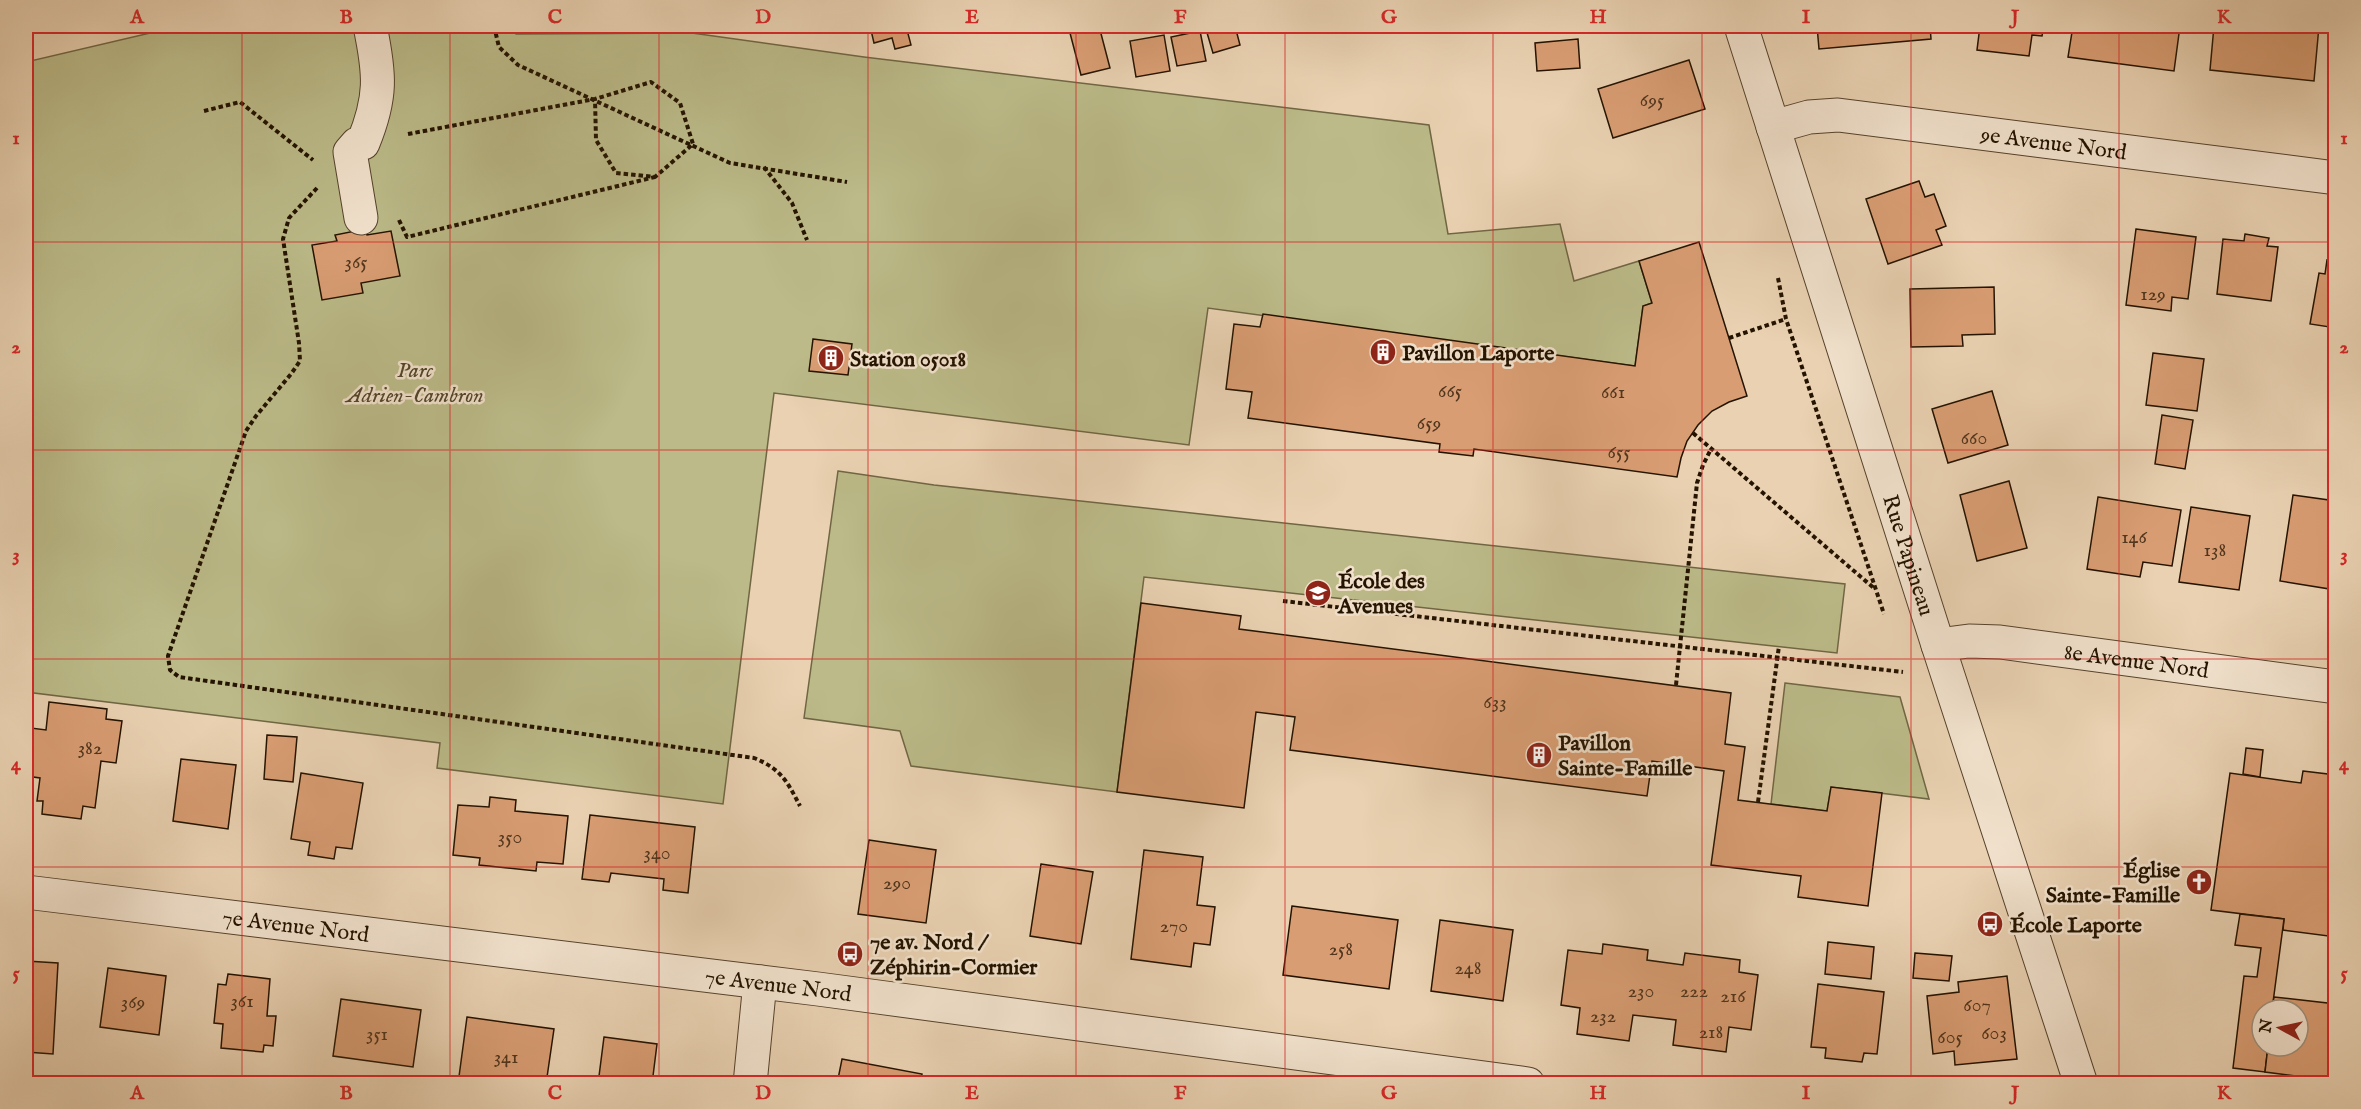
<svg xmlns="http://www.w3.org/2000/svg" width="2361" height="1109" viewBox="0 0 2361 1109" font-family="'IM FELL English',serif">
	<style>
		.green { fill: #bbba88; stroke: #706644; stroke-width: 1.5 }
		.building { fill: #d99d73; stroke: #241300; stroke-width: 1.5 }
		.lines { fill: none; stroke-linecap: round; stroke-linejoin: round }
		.minor-casing { stroke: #55422c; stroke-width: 35 }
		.path { stroke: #241300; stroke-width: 4; stroke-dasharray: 4.5 3; stroke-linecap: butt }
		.minor { stroke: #f1e1cc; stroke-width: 33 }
		.grid { fill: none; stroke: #d62828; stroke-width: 1.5; stroke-opacity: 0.55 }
		.labels { text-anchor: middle; stroke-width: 5; stroke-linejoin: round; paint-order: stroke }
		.number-label { font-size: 20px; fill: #51361d }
		.street-label { font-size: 22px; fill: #241300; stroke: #f1e1cc }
		.poi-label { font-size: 22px; font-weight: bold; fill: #241300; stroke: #f1e1cc; text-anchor: start }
		.park-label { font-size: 22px; font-style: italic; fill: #514529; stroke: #f1e1cc }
		.neatline { fill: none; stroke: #d62828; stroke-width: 2 }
		.grid-label { font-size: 20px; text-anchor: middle; font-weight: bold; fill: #d62828 }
	</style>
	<rect width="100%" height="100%" fill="#e9d1b1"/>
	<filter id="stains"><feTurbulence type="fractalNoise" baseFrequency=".00333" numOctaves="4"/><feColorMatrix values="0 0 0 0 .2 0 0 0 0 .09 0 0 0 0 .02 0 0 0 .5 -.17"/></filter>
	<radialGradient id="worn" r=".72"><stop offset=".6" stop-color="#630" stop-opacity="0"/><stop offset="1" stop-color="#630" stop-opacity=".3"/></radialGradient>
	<g class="green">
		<polygon points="180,26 514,26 516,34 692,33 864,57 1429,125 1448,234 1560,224 1574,281 1639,261 1652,303 1643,306 1635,366 1208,308 1189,445 774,393 723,804 437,768 440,743 26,692 26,62"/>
		<polygon points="838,471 934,485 1845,584 1837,653 1144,577 1117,792 911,766 900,731 804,718"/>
		<polygon points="1785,683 1900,697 1929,799 1831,787 1827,811 1771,804"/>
	</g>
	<g class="building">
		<polygon points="870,26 906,26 911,45 895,49 892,38 874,43"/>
		<polygon points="1099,26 1110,68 1081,75 1070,33"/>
		<polygon points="1205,26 1235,26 1240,45 1213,53"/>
		<polygon points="1817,26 1930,26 1931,39 1819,49"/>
		<polygon points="1980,26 2044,26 2042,36 2032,35 2029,56 1977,50"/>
		<polygon points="2073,26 2180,26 2174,71 2068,57"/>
		<polygon points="2214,26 2319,26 2314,81 2210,70"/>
		<polygon points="1200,31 1206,61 1177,66 1171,37"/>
		<polygon points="1164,35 1170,71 1136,77 1130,41"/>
		<polygon points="1578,39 1580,68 1537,71 1535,43"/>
		<polygon points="1689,60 1705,109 1613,138 1598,89"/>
		<polygon points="1919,181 1925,197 1934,194 1946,226 1936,230 1942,245 1888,264 1866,199"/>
		<polygon points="365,229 367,235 391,231 400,276 361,283 363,293 322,300 312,245 337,241 335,235"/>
		<polygon points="2136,229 2196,237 2188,299 2172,297 2171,311 2126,305"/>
		<polygon points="2245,234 2269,238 2267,246 2278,247 2271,301 2217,294 2223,239 2244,241"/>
		<polygon points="1699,242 1747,396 1729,402 1712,411 1698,425 1687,441 1681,458 1677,477 1474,449 1473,456 1439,452 1440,444 1248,418 1252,392 1226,389 1234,324 1260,327 1263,314 1635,366 1643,306 1652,303 1639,261"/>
		<polygon points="2327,260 2336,262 2336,328 2310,324 2319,273 2325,274"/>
		<polygon points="1994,287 1995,334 1962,335 1963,346 1911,347 1910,289"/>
		<polygon points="813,339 852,344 848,375 809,371"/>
		<polygon points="2153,353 2204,359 2197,411 2146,405"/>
		<polygon points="1992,391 2008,445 1948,463 1932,409"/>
		<polygon points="2162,415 2193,420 2185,469 2155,464"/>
		<polygon points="2009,481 2027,548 1977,561 1960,495"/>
		<polygon points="2293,495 2336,501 2336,590 2280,581"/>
		<polygon points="2098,497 2181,510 2172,566 2143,562 2140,577 2087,569"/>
		<polygon points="2191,507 2250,516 2239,590 2179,582"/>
		<polygon points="1141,603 1241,616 1239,629 1731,693 1725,744 1745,747 1738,800 1827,811 1831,787 1882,793 1868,906 1798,897 1801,876 1711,865 1724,771 1652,761 1647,796 1290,750 1295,717 1256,712 1244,808 1117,792"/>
		<polygon points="49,702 107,709 106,719 122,721 116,763 101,761 95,808 83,806 81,819 42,814 43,801 37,801 40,778 26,776 31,728 46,730"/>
		<polygon points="267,735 297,737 293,782 264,779"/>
		<polygon points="2246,748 2263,750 2260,777 2243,774"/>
		<polygon points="181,759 236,765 228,829 173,821"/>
		<polygon points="2303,771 2336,775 2336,937 2283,930 2284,919 2211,910 2230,773 2301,783"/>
		<polygon points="301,773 363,783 352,849 336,847 334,859 308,855 310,842 291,839"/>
		<polygon points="490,797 516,800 515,811 568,816 563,864 537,862 536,871 479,865 480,858 453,855 458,805 489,807"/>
		<polygon points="590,815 695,827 688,893 663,890 664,879 611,873 609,882 582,879"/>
		<polygon points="869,840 936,850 926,923 858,914"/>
		<polygon points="1144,850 1203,857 1197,905 1215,907 1210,945 1194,943 1191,967 1131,959"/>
		<polygon points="1041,864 1093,872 1081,944 1030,936"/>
		<polygon points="1292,906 1398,920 1389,989 1283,975"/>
		<polygon points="2240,914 2284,919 2272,1010 2262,1010 2262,1046 2268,1046 2265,1072 2233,1068 2244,976 2257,977 2261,948 2235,945"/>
		<polygon points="1440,920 1513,930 1503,1001 1431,991"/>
		<polygon points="1828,942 1874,947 1871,979 1825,974"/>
		<polygon points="1603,944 1648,950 1647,960 1683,965 1685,953 1740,960 1739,972 1758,975 1751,1030 1729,1027 1726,1052 1673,1045 1676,1020 1633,1015 1629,1041 1577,1034 1580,1008 1561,1005 1568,950 1602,954"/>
		<polygon points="1915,953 1952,956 1949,981 1913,978"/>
		<polygon points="26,961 58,963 53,1054 26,1052"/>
		<polygon points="108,968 166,976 159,1035 100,1027"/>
		<polygon points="228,974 270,979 267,1016 276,1016 273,1046 264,1045 263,1052 221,1048 223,1024 214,1023 218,984 226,985"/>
		<polygon points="2007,976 2017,1059 1955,1065 1954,1051 1933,1054 1927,996 1959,992 1958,982"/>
		<polygon points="1818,984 1884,992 1877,1054 1864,1053 1862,1062 1825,1058 1826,1048 1811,1047"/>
		<polygon points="2274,997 2336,1004 2336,1081 2265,1072 2268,1046 2298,1046 2298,1010 2272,1010"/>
		<polygon points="341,999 421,1010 413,1067 333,1056"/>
		<polygon points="467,1017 554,1029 546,1084 458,1084"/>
		<polygon points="604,1037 657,1044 652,1084 598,1084"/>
		<polygon points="842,1059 922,1074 920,1084 837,1084"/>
	</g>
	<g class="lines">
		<defs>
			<g id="minor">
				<path id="s1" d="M1741 26 1938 645 2081 1084"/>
				<path id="s2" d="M1773 127 1809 117 1838 115 2336 178"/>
				<path d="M361 218 350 152 357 144 363 143C382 97 380 74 370 26"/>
				<path id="s3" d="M1938 645 1969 641 2000 642 2336 687"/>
				<path id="s4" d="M26 892 818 989 1528 1084"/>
				<polyline points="750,1084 760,982"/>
			</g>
		</defs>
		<use href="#minor" class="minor-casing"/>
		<g class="path">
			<polyline points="494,26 499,47 518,65 730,163 847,182"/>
			<polyline points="204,111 240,102 313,160"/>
			<polyline points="408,134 595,99 596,140 616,173 655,177 693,144 680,103 651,82 595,99"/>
			<polyline points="764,167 792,203 807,240"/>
			<path d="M317 188 289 218 283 239 299 343 300 361 291 374 256 416 246 431 168 656 170 670 179 677 754 758C781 769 787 781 800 806"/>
			<polyline points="399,220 407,237 655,177"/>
			<polyline points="1778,278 1786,319 1884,614"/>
			<polyline points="1729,338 1786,319"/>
			<polyline points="1693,433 1875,589"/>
			<polyline points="1283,601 1903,672"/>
			<polyline points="1676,685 1697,483 1703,465 1711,449"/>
			<polyline points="1758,802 1779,646"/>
		</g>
		<use href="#minor" class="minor"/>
	</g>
	<path class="grid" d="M242 26V1084M450 26V1084M659 26V1084M868 26V1084M1076 26V1084M1285 26V1084M1493 26V1084M1702 26V1084M1911 26V1084M2119 26V1084M26 242H2336M26 450H2336M26 659H2336M26 867H2336"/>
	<defs>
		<symbol id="building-disc" viewBox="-11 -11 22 22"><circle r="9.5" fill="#8f2418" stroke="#f1e1cc"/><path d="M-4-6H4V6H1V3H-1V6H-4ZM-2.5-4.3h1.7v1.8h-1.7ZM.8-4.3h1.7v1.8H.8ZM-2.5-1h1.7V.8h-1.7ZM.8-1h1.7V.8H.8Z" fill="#fff"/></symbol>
		<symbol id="school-disc" viewBox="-11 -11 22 22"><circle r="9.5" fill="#8f2418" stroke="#f1e1cc"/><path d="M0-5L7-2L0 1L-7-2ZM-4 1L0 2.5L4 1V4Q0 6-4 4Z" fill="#fff"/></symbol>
		<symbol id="church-disc" viewBox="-11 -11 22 22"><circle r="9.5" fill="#8f2418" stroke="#f1e1cc"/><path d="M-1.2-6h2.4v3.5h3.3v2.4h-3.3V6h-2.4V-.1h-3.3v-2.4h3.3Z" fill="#fff"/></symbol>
		<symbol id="bus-disc" viewBox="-11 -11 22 22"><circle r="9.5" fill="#8f2418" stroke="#f1e1cc"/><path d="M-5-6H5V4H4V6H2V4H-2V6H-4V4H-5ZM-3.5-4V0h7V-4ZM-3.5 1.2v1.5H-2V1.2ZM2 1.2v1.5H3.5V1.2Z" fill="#fff"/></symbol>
	</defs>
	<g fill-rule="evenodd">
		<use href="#building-disc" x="1368" y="337" width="30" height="30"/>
		<use href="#building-disc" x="816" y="343" width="30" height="30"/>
		<use href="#school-disc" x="1303" y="578" width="30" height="30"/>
		<use href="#building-disc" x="1524" y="740" width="30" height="30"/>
		<use href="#church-disc" x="2184" y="867" width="30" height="30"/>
		<use href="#bus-disc" x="1975" y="909" width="30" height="30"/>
		<use href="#bus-disc" x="835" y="939" width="30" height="30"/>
	</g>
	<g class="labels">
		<g class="number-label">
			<text x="1652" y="106">695</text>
			<text x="356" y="268">365</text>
			<text x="2153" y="300">129</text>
			<text x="1450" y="397">665</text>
			<text x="1613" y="398">661</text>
			<text x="1429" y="429">659</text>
			<text x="1974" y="444">660</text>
			<text x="1619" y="458">655</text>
			<text x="2134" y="543">146</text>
			<text x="2215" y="556">138</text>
			<text x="1495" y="708">633</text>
			<text x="90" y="754">382</text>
			<text x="510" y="843">350</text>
			<text x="657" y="859">340</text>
			<text x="897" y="889">290</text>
			<text x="1174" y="932">270</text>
			<text x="1341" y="955">258</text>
			<text x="1468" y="974">248</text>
			<text x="1641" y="997">230</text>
			<text x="1694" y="997">222</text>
			<text x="1733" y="1002">216</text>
			<text x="242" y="1007">361</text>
			<text x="133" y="1008">369</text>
			<text x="1977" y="1011">607</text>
			<text x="1603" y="1022">232</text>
			<text x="1711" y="1038">218</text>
			<text x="1994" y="1039">603</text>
			<text x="377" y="1040">351</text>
			<text x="1950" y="1043">605</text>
			<text x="506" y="1063">341</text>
		</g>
		<g class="street-label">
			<text dy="8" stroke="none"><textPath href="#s2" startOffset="284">9e Avenue Nord</textPath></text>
			<text dy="8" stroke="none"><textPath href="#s1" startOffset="555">Rue Papineau</textPath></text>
			<text dy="8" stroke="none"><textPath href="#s3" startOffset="200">8e Avenue Nord</textPath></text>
			<text dy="8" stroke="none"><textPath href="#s4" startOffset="272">7e Avenue Nord</textPath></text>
			<text dy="8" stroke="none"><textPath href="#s4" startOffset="758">7e Avenue Nord</textPath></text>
		</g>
		<g class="poi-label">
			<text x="1402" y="360">Pavillon Laporte</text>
			<text x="850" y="366">Station 05018</text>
			<text x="1338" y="588">École des<tspan x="1338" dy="25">Avenues</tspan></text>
			<text x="1558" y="750">Pavillon<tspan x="1558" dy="25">Sainte-Famille</tspan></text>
			<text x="2180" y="877" text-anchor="end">Église<tspan x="2180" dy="25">Sainte-Famille</tspan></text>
			<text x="2010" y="932">École Laporte</text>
			<text x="870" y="949">7e av. Nord /<tspan x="870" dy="25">Zéphirin-Cormier</tspan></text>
		</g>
		<g class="park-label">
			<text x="415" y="377">Parc<tspan x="415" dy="25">Adrien-Cambron</tspan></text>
		</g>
	</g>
	<rect width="2361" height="1109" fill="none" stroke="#e9d1b1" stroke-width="66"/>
	<g transform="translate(2280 1028) rotate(278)"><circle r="28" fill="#f1e1cc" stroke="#9f8f7a" stroke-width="1.5"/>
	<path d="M0-4.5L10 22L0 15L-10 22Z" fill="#8f2418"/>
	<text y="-9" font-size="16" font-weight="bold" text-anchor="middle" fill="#241300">N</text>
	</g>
	<rect x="33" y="33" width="2295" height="1043" class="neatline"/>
	<g class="grid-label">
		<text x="137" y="23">A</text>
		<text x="346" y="23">B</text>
		<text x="555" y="23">C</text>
		<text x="763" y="23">D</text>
		<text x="972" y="23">E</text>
		<text x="1180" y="23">F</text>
		<text x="1389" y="23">G</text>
		<text x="1598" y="23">H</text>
		<text x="1806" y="23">I</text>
		<text x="2015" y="23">J</text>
		<text x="2224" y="23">K</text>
		<text x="16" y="144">1</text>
		<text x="2344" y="144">1</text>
		<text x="16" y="353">2</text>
		<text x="2344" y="353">2</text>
		<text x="16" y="561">3</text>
		<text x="2344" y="561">3</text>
		<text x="16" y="770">4</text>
		<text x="2344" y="770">4</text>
		<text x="16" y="979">5</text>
		<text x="2344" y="979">5</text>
		<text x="137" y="1099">A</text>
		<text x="346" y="1099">B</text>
		<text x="555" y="1099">C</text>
		<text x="763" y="1099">D</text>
		<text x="972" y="1099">E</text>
		<text x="1180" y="1099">F</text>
		<text x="1389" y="1099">G</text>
		<text x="1598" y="1099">H</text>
		<text x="1806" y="1099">I</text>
		<text x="2015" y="1099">J</text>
		<text x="2224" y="1099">K</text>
	</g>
	<rect width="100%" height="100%" filter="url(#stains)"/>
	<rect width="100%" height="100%" fill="url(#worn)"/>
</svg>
